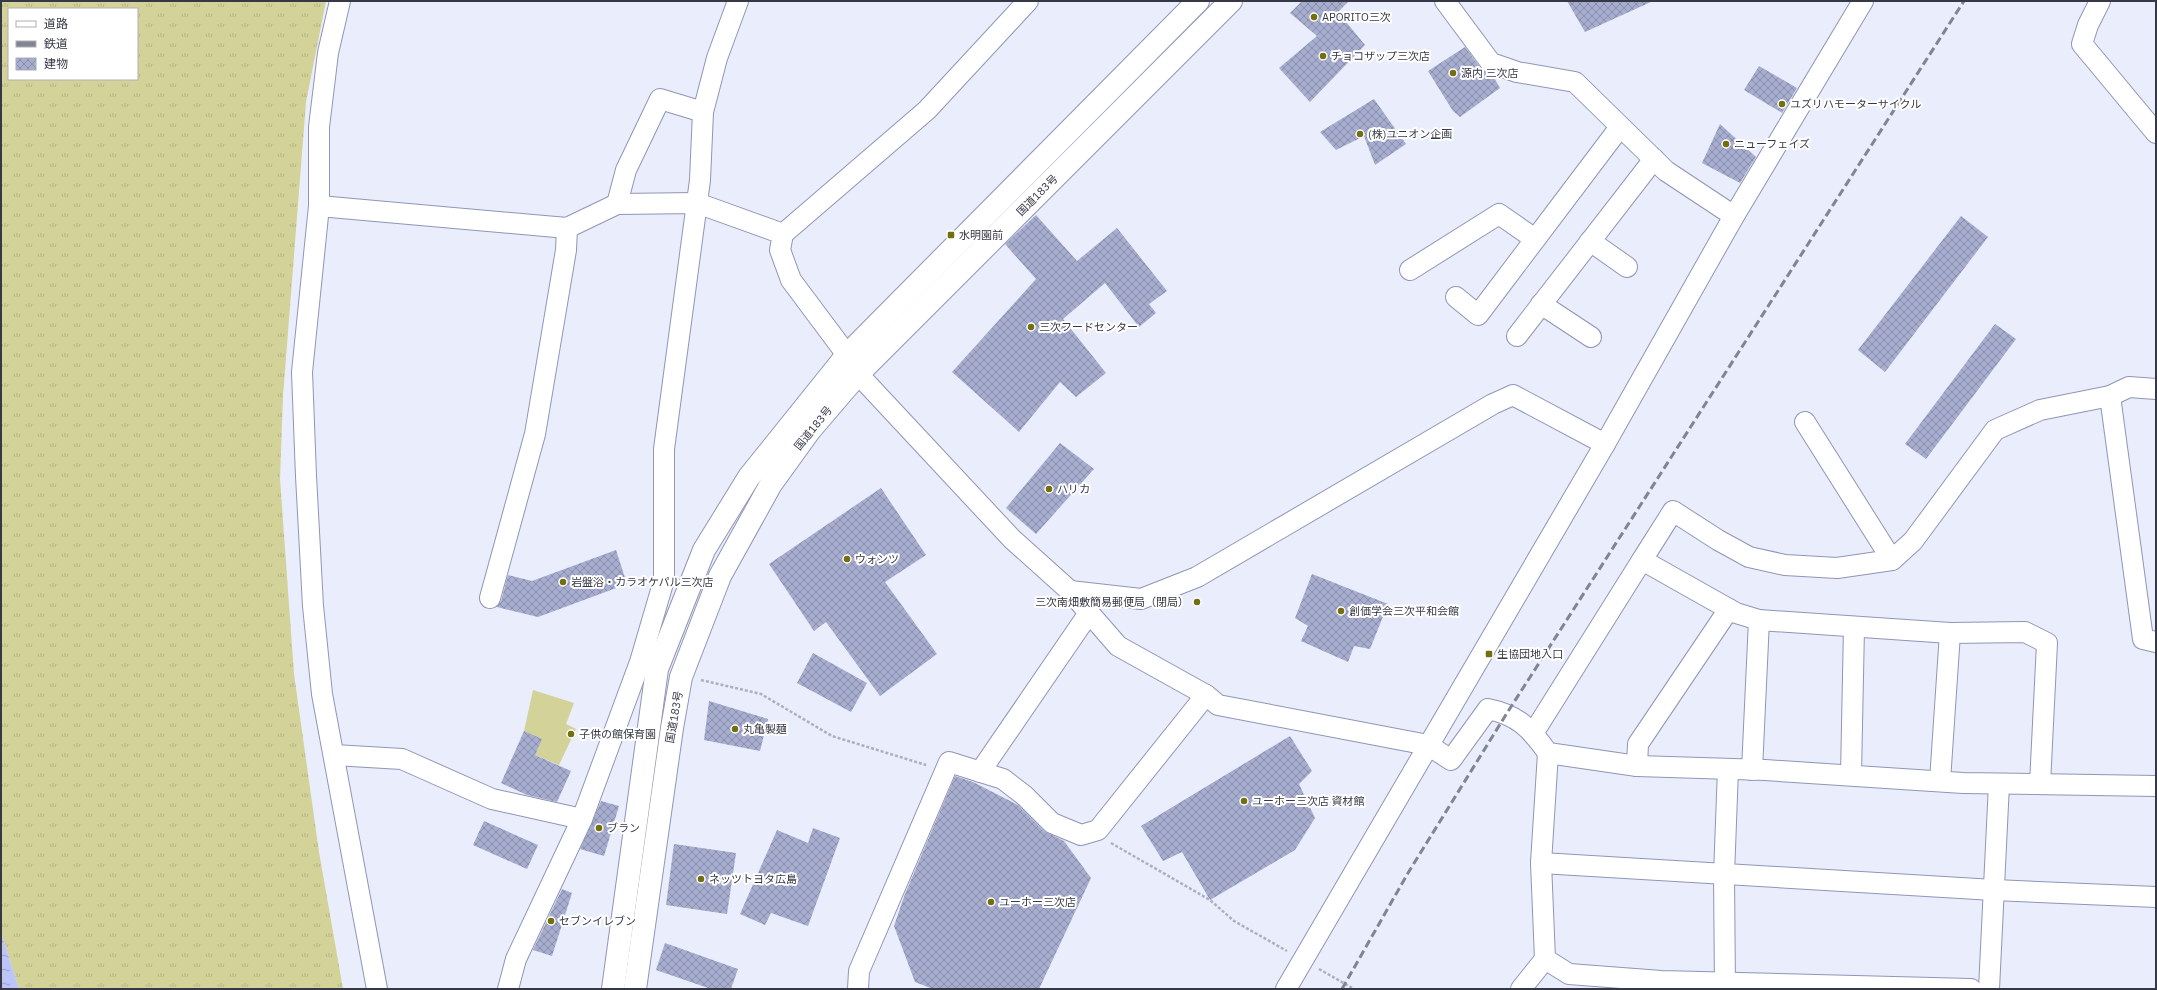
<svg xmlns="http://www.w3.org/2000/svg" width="2157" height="990" viewBox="0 0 2157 990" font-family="'IBM Plex Sans','Noto Sans JP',sans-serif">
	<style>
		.grass { fill: url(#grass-tufts); fill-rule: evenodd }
		.garden { fill: #d3d299 }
		.water { fill: url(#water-ripples) }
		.building { fill: url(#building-cross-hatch) }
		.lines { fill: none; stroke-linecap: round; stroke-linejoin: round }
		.minor-casing { stroke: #9095b7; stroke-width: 22 }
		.highway-casing { stroke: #9095b7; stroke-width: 24 }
		.path { stroke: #acafbd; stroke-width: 2.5; stroke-dasharray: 3 2; stroke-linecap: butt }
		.minor { stroke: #fff; stroke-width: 20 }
		.highway { stroke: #fff; stroke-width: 22 }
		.rail { stroke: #818492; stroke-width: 3; stroke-dasharray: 8 4; stroke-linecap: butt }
		.poi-dot { fill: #736f10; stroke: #fff; stroke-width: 1.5 }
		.labels { text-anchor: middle; stroke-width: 4; stroke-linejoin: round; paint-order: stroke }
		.poi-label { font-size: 11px; fill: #363846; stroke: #fff; text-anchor: start }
		.street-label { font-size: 11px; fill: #363846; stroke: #fff }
	</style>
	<defs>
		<pattern id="grass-tufts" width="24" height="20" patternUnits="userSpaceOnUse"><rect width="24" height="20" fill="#d3d299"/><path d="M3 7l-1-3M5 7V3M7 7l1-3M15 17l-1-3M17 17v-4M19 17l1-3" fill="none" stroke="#b6b585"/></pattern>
		<pattern id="water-ripples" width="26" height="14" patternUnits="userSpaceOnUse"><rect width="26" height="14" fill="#bdc4f8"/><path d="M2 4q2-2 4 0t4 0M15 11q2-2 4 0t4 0" fill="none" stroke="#9aa0cb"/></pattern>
		<pattern id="building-cross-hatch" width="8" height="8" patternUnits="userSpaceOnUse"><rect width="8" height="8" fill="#a7adcf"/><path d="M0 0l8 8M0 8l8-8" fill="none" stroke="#898eaa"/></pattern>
	</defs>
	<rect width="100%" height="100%" fill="#eaedfb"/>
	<path class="grass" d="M1 1H326L306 102 283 396 280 479 294 674 319 852 343 989H19L1 932ZM9 9H137V79H9Z"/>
	<polygon class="garden" points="533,690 574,703 566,724 576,729 559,765 535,755 524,731"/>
	<polygon class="water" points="1,932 19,989 1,989"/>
	<g class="building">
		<polygon points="1302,1 1349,1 1338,12 1365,45 1310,102 1279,68 1317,36 1290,13"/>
		<polygon points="1567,1 1653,1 1585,32"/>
		<polygon points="1465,47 1482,70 1493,76 1500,88 1460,117 1453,111 1428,71"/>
		<polygon points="1759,66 1797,88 1782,113 1744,90"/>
		<polygon points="1374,99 1406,144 1375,165 1364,136 1336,150 1320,132"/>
		<polygon points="1720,124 1756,157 1740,183 1702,163"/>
		<polygon points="1036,215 1077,261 1117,228 1167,291 1149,304 1156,313 1139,327 1105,283 1063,319 1106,373 1076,397 1060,382 1019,432 952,372 1036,279 1005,244"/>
		<polygon points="1961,216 1988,237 1885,372 1858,350"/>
		<polygon points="1995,324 2016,339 1926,459 1905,444"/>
		<polygon points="1060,443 1094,469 1036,534 1006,508"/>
		<polygon points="881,488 926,555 885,582 937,654 880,696 826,622 814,631 769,564"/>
		<polygon points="616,550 627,584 538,617 497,607 501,601 508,575 532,581"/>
		<polygon points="1312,574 1388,604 1370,649 1354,646 1348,662 1301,641 1308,626 1295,618"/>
		<polygon points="813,653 867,683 851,712 797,683"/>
		<polygon points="709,701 768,719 760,751 704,740"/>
		<polygon points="524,731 542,739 535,755 571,771 557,802 527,795 501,783"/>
		<polygon points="1290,736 1312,771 1299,784 1315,818 1295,850 1210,900 1182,852 1163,861 1141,826"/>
		<polygon points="955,776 973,782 1018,805 1044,831 1064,841 1091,878 1039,989 933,989 915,982 894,926 905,894"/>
		<polygon points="601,801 619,806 604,856 580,849"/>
		<polygon points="484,821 538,845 527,869 473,845"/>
		<polygon points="813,828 840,838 808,926 771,913 765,925 740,914 777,830 808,843"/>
		<polygon points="674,844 736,853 727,914 666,905"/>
		<polygon points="562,889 572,893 552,956 533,950"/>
		<polygon points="665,943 738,969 731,989 711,989 656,970"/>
	</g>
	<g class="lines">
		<defs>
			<g id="minor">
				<polyline points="340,1 328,53 319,127 319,206 302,372 306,476 313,606 322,694 377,989"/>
				<path d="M1028 1 927 110 783 234 780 250 791 280 847 355 858 374 1012 539 1070 591 1118 646 1206 695 1218 705 1428 745 1451 760 1488 709C1518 715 1531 729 1548 753L1637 766 1765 770 1963 783 2156 786"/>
				<polyline points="1445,1 1491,63 1517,72 1575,82 1666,171 1734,216"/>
				<polyline points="2100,1 2088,25 2082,44 2156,133"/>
				<polyline points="617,204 626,170 660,99 703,112"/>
				<polyline points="319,206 567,228 617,204 697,203 783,234"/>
				<polyline points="1590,241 1627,267"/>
				<polyline points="1410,270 1499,214 1535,239"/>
				<polyline points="1456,297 1478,315 1620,127"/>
				<polyline points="1541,304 1591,337"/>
				<polyline points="1517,336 1654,159"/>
				<polyline points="2110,396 2143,639 2156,642"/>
				<polyline points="1805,422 1892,560 1913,541 1995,430 2040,410 2110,396 2129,387 2156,389"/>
				<polyline points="1642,560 1673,511 1718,540 1749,557 1785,565 1837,568 1892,560"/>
				<polyline points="1070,591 1141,599 1197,577 1493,404 1513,395 1605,444"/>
				<polyline points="490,598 535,434 566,250 567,228"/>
				<polyline points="1534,732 1642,560 1736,613 1759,620 1950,633 2025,632 2047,643 2040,784"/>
				<polyline points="1548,753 1541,863 1545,959 1569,974 1661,981 1971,989"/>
				<polyline points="334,755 402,759 492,799 582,819"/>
				<polyline points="1637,766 1638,744 1729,609"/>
				<polyline points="1752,770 1759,620"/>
				<polyline points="980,772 1089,613"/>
				<polyline points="1851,775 1854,627"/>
				<polyline points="1940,781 1950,633"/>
				<polyline points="1541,863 1994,890 2156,897"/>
				<polyline points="508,989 516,959 582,819 640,662 664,580 664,449 700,180 703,112 717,58 738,1"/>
				<polyline points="858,989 859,971 949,762 1003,779 1025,796 1052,823 1081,835 1098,830 1206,695"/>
				<polyline points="1286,989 1605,444 1734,216 1863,1"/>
				<polyline points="1521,989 1545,959"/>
				<polyline points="1725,989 1724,875 1728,769"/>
				<polyline points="1989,989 1999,784"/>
			</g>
			<g id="highway">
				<polyline points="613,989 657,669 704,550 749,477 847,355 1198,1"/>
				<polyline points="635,989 672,728 681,677 720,576 771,484 810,430 858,374 1231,1"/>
			</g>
		</defs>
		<use href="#minor" class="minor-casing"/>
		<use href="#highway" class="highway-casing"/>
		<g class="path">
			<polyline points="701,680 761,694 832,736 926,765"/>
			<polyline points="1111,843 1210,900 1234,921 1287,951"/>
			<polyline points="1319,969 1354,989"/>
		</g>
		<use href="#minor" class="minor"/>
		<use href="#highway" class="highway"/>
		<polyline class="rail" points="1342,989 1408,873 1507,713 1964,1"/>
	</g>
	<g class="poi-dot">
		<circle cx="1314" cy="17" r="4"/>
		<circle cx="1323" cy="56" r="4"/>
		<circle cx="1453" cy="73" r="4"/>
		<circle cx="1782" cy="104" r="4"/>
		<circle cx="1360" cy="134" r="4"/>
		<circle cx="1726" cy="144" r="4"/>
		<rect x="947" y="231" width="8" height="8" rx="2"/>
		<circle cx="1031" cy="327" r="4"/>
		<circle cx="1049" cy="489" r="4"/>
		<circle cx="847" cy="559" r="4"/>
		<circle cx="563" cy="582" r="4"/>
		<circle cx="1197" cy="602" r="4"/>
		<circle cx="1341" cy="611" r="4"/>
		<rect x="1485" y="650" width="8" height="8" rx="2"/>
		<circle cx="735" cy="729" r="4"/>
		<circle cx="571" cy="734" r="4"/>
		<circle cx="1244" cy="801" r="4"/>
		<circle cx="599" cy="828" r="4"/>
		<circle cx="701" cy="879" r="4"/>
		<circle cx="991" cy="902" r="4"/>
		<circle cx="551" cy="921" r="4"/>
	</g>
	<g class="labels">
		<g class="poi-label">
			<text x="1322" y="21">APORITO三次</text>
			<text x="1331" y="60">チョコザップ三次店</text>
			<text x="1461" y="77">源内 三次店</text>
			<text x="1790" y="108">ユズリハモーターサイクル</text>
			<text x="1368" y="138">(株)ユニオン企画</text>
			<text x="1734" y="148">ニューフェイズ</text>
			<text x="959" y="239">水明園前</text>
			<text x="1039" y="331">三次フードセンター</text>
			<text x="1057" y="493">ハリカ</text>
			<text x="855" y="563">ウォンツ</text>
			<text x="571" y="586">岩盤浴・カラオケパル三次店</text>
			<text x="1189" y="606" text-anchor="end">三次南畑敷簡易郵便局（閉局）</text>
			<text x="1349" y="615">創価学会三次平和会館</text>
			<text x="1497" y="658">生協団地入口</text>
			<text x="743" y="733">丸亀製麺</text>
			<text x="579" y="738">子供の館保育園</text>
			<text x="1252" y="805">ユーホー三次店 資材館</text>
			<text x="607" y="832">ブラン</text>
			<text x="709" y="883">ネッツトヨタ広島</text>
			<text x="999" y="906">ユーホー三次店</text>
			<text x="559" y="925">セブンイレブン</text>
		</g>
		<g class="street-label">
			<text transform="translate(1037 195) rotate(-45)" y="4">国道183号</text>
			<text transform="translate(813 428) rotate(-51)" y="4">国道183号</text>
			<text transform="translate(674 717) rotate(-80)" y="4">国道183号</text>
		</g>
	</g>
	<rect width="2157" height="990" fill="none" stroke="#363846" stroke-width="4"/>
	<rect x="8" y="8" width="130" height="72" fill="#ffffff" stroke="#afafb5"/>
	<rect x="16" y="21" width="20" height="6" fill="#ffffff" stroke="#afafb5"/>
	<text x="44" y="28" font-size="12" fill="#363846">道路</text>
	<rect x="16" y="41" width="20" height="6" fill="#818492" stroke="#afafb5"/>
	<text x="44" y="48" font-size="12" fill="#363846">鉄道</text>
	<rect x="16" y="58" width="20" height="12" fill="url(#building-cross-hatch)" stroke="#afafb5"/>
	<text x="44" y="68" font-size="12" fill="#363846">建物</text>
</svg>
